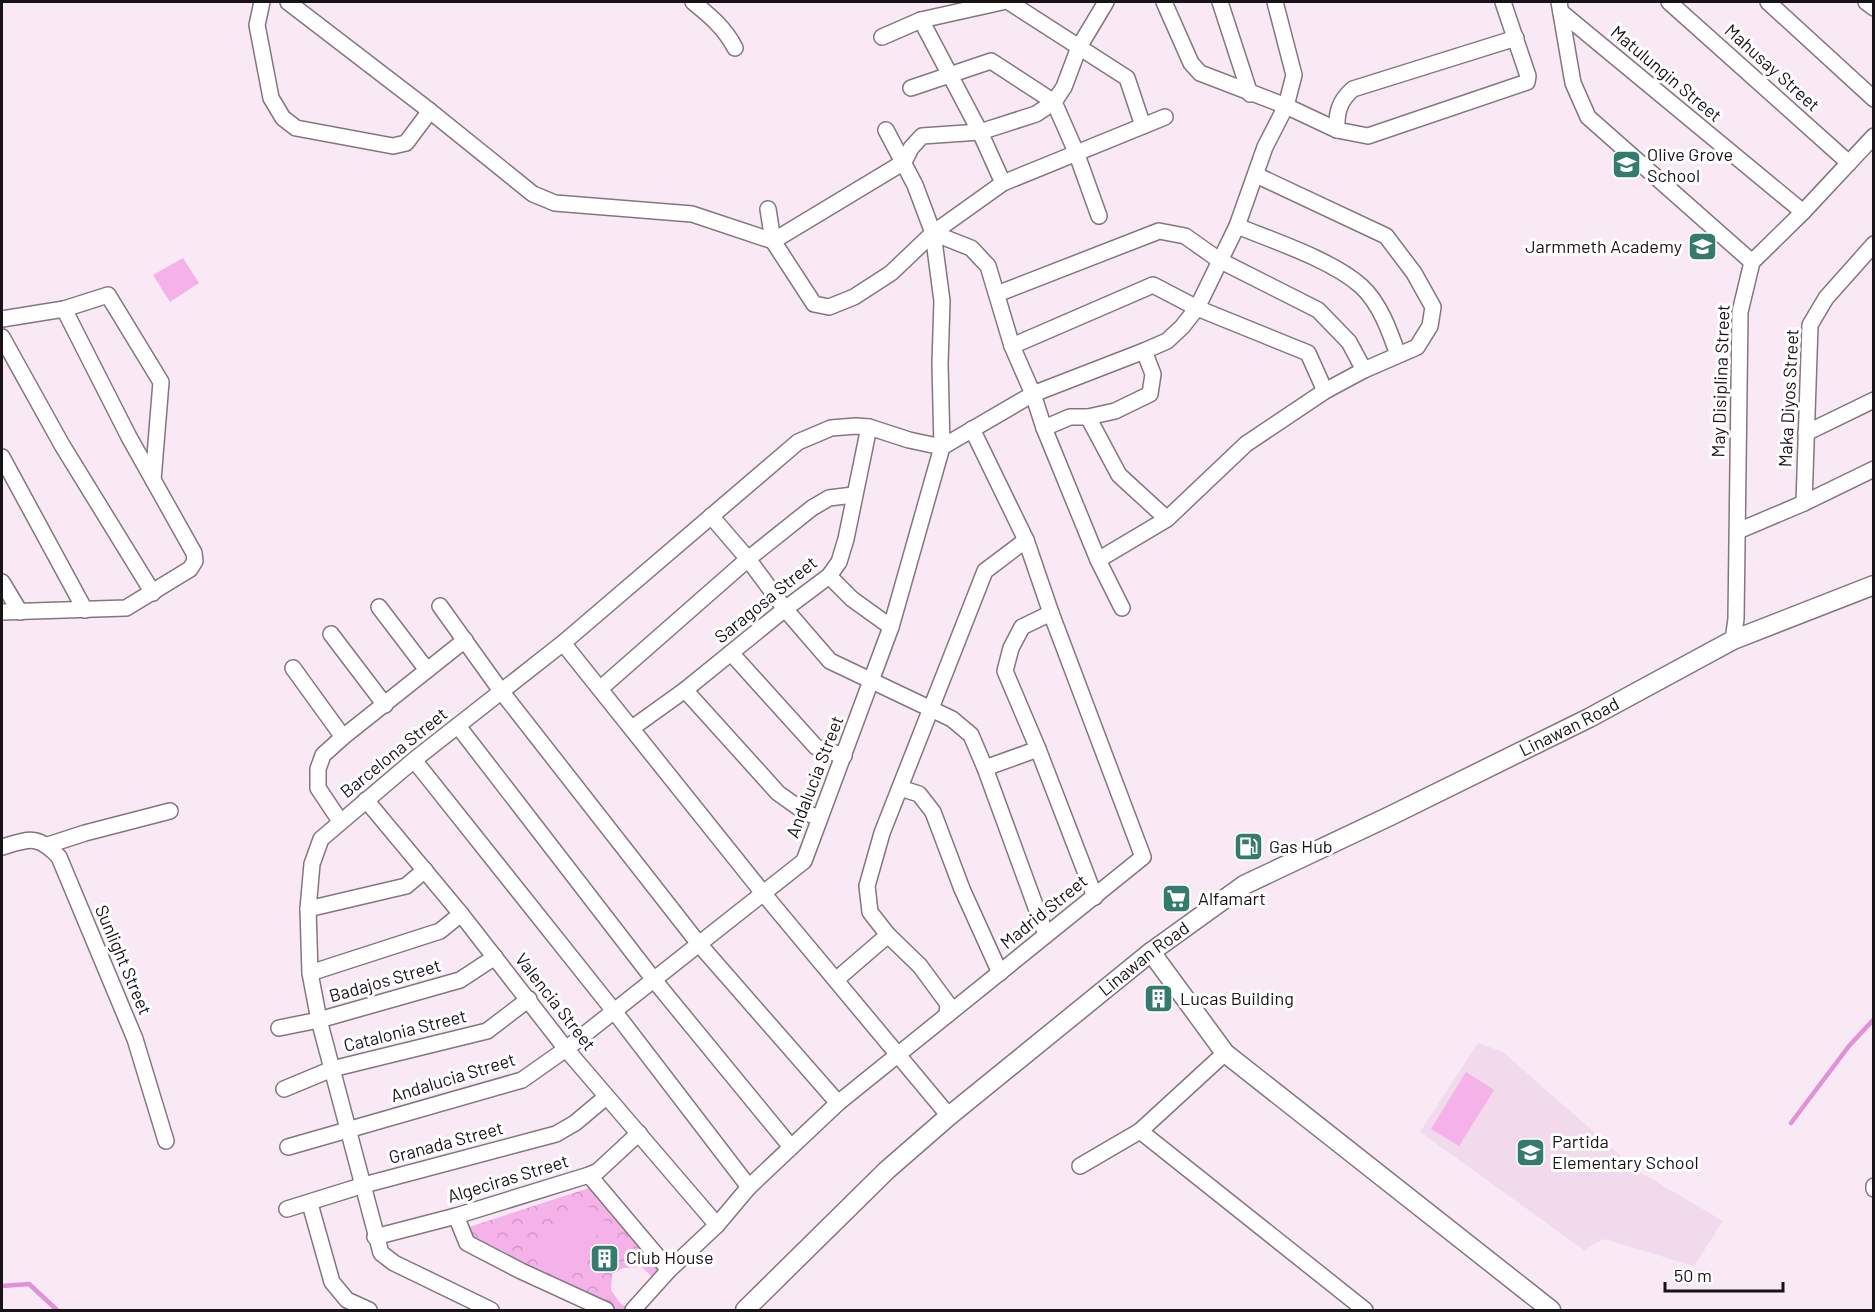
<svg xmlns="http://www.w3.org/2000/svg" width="1875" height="1312" viewBox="0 0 1875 1312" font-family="Barlow,sans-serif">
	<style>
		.built { fill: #f0daec }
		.forest { fill: url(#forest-crowns) }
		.pitch { fill: #f4b2e9 }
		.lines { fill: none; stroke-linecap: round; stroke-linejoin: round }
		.stream { stroke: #e191d5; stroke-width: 4.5 }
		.minor-casing { stroke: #847681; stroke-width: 18 }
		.tertiary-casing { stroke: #847681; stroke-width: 21 }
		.minor { stroke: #fff; stroke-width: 15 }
		.tertiary { stroke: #fff; stroke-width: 18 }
		.labels { text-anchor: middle; stroke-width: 6; stroke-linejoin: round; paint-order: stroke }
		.street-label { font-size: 18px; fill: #181317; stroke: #fff }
		.poi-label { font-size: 18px; fill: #181317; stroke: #fff; text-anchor: start }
	</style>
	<defs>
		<pattern id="forest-crowns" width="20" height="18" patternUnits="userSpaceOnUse" patternTransform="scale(1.5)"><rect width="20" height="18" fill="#f4b2e9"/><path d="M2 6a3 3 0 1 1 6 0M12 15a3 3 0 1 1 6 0" fill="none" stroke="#d098c7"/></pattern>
	</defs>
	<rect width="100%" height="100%" fill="#f8e9f5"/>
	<polygon class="built" points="1478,1043 1503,1052 1638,1171 1723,1221 1694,1266 1604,1239 1584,1250 1420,1132"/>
	<polygon class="forest" points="592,1187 670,1276 662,1287 642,1267 623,1268 612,1274 611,1290 620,1303 633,1310 613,1310 473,1243 463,1229"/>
	<g class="pitch">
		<polygon points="183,258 199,283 170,302 153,275"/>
		<polygon points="1466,1072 1494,1090 1459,1146 1431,1129"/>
		<polygon points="579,1199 607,1223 561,1278 532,1253"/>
	</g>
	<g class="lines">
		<g class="stream">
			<polyline points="1791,1123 1849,1046 1874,1019"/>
			<polyline points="2,1286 29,1284 57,1310"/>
		</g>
		<defs>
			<g id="minor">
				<polyline points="262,2 257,25 271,98 283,118 296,128 393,146 406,143 430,111"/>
				<polyline points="288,2 430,111 533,194 555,203 692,214 773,241 904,162 911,148 922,136 980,132 1036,114 1054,102 1064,87 1079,47 1106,2"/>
				<path d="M693 2C709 15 725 28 735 48"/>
				<polyline points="1009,2 1127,78 1143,126"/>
				<polyline points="1164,2 1191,63 1200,73 1286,106 1337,130 1368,136 1527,82 1528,76 1503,2"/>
				<polyline points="1220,2 1250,94"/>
				<polyline points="1559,2 1573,83 1588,117 1752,262"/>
				<polyline points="1669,2 1849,163"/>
				<polyline points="1768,2 1874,99"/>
				<polyline points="1866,2 1874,8"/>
				<polyline points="1561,12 1803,212"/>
				<polyline points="921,20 980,132 1003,183"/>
				<polyline points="882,37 921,20 1002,2"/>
				<polyline points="911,88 991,61 1054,102 1076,152 1099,216"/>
				<path d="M1337 130C1336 112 1340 100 1353 89L1516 38"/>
				<polyline points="768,209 773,241 814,304 829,307 854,297 891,273 933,233 971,248 988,266 1012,346 1033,394 1044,428 1098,560 1122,608"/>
				<path d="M1237 226C1274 241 1332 260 1361 286 1380 303 1390 332 1398 355"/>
				<polyline points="933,233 1003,183 1165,117"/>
				<polyline points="997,294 1159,231 1185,236 1219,260 1318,310 1349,342 1364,370"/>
				<polyline points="2,319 64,309 108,295 161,382 153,480"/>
				<polyline points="2,337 62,445 153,593"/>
				<polyline points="1012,346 1153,285 1197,308 1308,353 1325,391"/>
				<polyline points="1088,417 1115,411 1150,394 1153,374 1144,351"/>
				<polyline points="1044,428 1070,417 1088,417 1119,475 1167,519"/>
				<polyline points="1806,433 1874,400"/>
				<polyline points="2,457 85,610"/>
				<polyline points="1804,503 1810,325 1826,298 1874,244"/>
				<polyline points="711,516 748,559 785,609 830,661 952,719 971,735 985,768 1046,935"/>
				<polyline points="1738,531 1804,503 1874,469"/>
				<polyline points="1098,560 1167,519 1246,444 1325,391 1364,370 1417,347 1430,326 1433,307 1414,273 1386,236 1256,175"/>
				<polyline points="829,576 852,599 891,627"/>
				<polyline points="2,582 20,612"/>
				<polyline points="440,606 501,691 699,944 838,1103"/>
				<polyline points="379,607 427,670"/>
				<polyline points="2,612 126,608 190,569 195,561 194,553 129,437 64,309"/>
				<polyline points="1051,613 1022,627 1011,648 1005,671 1038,749 1095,897"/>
				<polyline points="331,634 385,705"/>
				<polyline points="1733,640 1736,619 1740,312 1752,262 1803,212 1874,136"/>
				<polyline points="563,643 763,893 949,1116"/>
				<polyline points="731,653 816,747 844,756"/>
				<polyline points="293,668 343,737"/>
				<polyline points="601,688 748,559 812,508 829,498 853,495"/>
				<polyline points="685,690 778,793 806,813 820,818"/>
				<polyline points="458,726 654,980 791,1147"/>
				<polyline points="632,728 685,690 785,609 829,576 839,562 846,539 869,427"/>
				<polyline points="414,760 614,1011 749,1187"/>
				<polyline points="985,768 1038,749"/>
				<polyline points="900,788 919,794 933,812 962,889 1000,973"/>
				<polyline points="366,800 461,914 566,1049 717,1225"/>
				<polyline points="340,821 318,788 318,769 323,755 343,737 465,640"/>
				<polyline points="48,845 85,833 170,811"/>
				<path d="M2 847C29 839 38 834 59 857L135 1039 166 1141"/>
				<polyline points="308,909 406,886 425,870"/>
				<polyline points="310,973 440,931 461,914"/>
				<polyline points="837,979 888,935"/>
				<polyline points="947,1015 948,1004 920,966 888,935 870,912 867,886 882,833 985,571 1026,540"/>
				<polyline points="279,1028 319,1020 460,980 495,957"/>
				<polyline points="284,1089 332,1069 487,1031 529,999"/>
				<polyline points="1140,1131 1365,1310"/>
				<polyline points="288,1147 522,1080 566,1049 804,861 891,627 942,447 940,364 942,301 933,233 915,185 886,130"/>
				<polyline points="1080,1166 1140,1131 1225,1053"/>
				<polyline points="589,1175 669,1270"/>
				<polyline points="1874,1186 1874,1189"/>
				<polyline points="310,1204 332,1282 347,1300 369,1310"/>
				<polyline points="287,1209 364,1185 556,1134 575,1123 606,1097"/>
				<polyline points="456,1216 467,1243 521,1271 606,1310"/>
				<polyline points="375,1237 456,1216 589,1175 598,1171 639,1133"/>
				<polyline points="491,1310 394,1263 381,1253 319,1020 310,973 308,909 312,864 321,839 414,760 563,643 798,442 831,428 856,426 869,427 909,440 942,447 1033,394 1144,351 1167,341 1182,327 1197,308 1237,226 1265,147 1286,106 1294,75 1275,2"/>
				<polyline points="633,1310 669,1270 717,1225 749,1187 838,1103 1143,857 1051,613 1026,540 972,429"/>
			</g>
			<g id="tertiary">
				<polyline points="1151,952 1225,1053 1551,1310"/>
				<path id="s1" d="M745 1310 887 1170 949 1116 1151 952 1244 885 1390 816 1589 718 1733 640 1874 585"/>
			</g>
		</defs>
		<use href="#minor" class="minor-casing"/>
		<use href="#tertiary" class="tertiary-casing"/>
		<use href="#minor" class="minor"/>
		<use href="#tertiary" class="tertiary"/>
	</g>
	<defs>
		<symbol id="school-square" viewBox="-11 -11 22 22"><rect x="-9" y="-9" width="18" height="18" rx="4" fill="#357a6e" stroke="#fff"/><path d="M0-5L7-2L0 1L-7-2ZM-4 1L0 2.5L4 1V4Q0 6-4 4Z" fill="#fff"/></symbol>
		<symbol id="fuel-square" viewBox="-11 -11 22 22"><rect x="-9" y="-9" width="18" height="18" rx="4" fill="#357a6e" stroke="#fff"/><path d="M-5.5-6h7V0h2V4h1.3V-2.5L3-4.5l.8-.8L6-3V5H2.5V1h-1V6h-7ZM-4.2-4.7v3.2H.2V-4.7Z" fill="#fff"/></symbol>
		<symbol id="supermarket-square" viewBox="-11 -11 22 22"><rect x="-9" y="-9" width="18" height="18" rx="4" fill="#357a6e" stroke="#fff"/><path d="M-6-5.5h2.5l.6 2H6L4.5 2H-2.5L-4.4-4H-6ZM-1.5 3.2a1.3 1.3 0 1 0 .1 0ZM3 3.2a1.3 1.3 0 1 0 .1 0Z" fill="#fff"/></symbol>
		<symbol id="building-square" viewBox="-11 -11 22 22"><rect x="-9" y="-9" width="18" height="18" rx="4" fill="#357a6e" stroke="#fff"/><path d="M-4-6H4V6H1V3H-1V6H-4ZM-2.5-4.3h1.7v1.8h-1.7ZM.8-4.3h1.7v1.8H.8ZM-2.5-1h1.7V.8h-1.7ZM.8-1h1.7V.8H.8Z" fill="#fff"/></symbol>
	</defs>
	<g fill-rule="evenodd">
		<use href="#school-square" x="1610" y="148" width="33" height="33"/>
		<use href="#school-square" x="1686" y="230" width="33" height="33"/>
		<use href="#fuel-square" x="1232" y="830" width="33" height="33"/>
		<use href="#supermarket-square" x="1160" y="882" width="33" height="33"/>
		<use href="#building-square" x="1142" y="982" width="33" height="33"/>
		<use href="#school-square" x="1514" y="1136" width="33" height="33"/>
		<use href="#building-square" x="588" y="1242" width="33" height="33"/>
	</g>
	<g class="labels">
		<g class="street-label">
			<text transform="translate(1772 68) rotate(42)" y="6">Mahusay Street</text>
			<text transform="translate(1666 74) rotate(40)" y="6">Matulungin Street</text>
			<text transform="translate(1721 381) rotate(-88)" y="6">May Disiplina Street</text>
			<text transform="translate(1789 398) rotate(-87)" y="6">Maka Diyos Street</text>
			<text transform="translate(766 600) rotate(-39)" y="6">Saragosa Street</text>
			<text dy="6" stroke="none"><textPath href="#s1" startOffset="1018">Linawan Road</textPath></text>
			<text transform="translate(394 753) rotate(-39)" y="6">Barcelona Street</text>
			<text transform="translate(815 777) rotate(-69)" y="6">Andalucia Street</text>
			<text transform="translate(1044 912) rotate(-39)" y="6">Madrid Street</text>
			<text dy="6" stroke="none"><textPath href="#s1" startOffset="532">Linawan Road</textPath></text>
			<text transform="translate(123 960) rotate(67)" y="6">Sunlight Street</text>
			<text transform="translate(385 981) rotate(-16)" y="6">Badajos Street</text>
			<text transform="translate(555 1002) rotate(52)" y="6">Valencia Street</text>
			<text transform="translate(405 1031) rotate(-14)" y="6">Catalonia Street</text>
			<text transform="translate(453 1078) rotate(-17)" y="6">Andalucia Street</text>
			<text transform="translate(446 1143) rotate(-15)" y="6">Granada Street</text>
			<text transform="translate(508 1179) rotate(-17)" y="6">Algeciras Street</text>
		</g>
		<g class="poi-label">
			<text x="1647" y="161">Olive Grove<tspan x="1647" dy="21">School</tspan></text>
			<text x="1682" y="253" text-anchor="end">Jarmmeth Academy</text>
			<text x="1269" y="853">Gas Hub</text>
			<text x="1198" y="905">Alfamart</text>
			<text x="1180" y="1005">Lucas Building</text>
			<text x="1552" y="1148">Partida<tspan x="1552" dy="21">Elementary School</tspan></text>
			<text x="626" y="1264">Club House</text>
		</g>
	</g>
	<rect width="1875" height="1312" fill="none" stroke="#181317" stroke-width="6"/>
	<path d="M1665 1282v9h118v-9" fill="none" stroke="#181317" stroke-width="3"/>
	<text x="1674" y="1282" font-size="18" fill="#181317" stroke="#ffffff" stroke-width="4.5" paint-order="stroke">50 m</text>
</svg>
